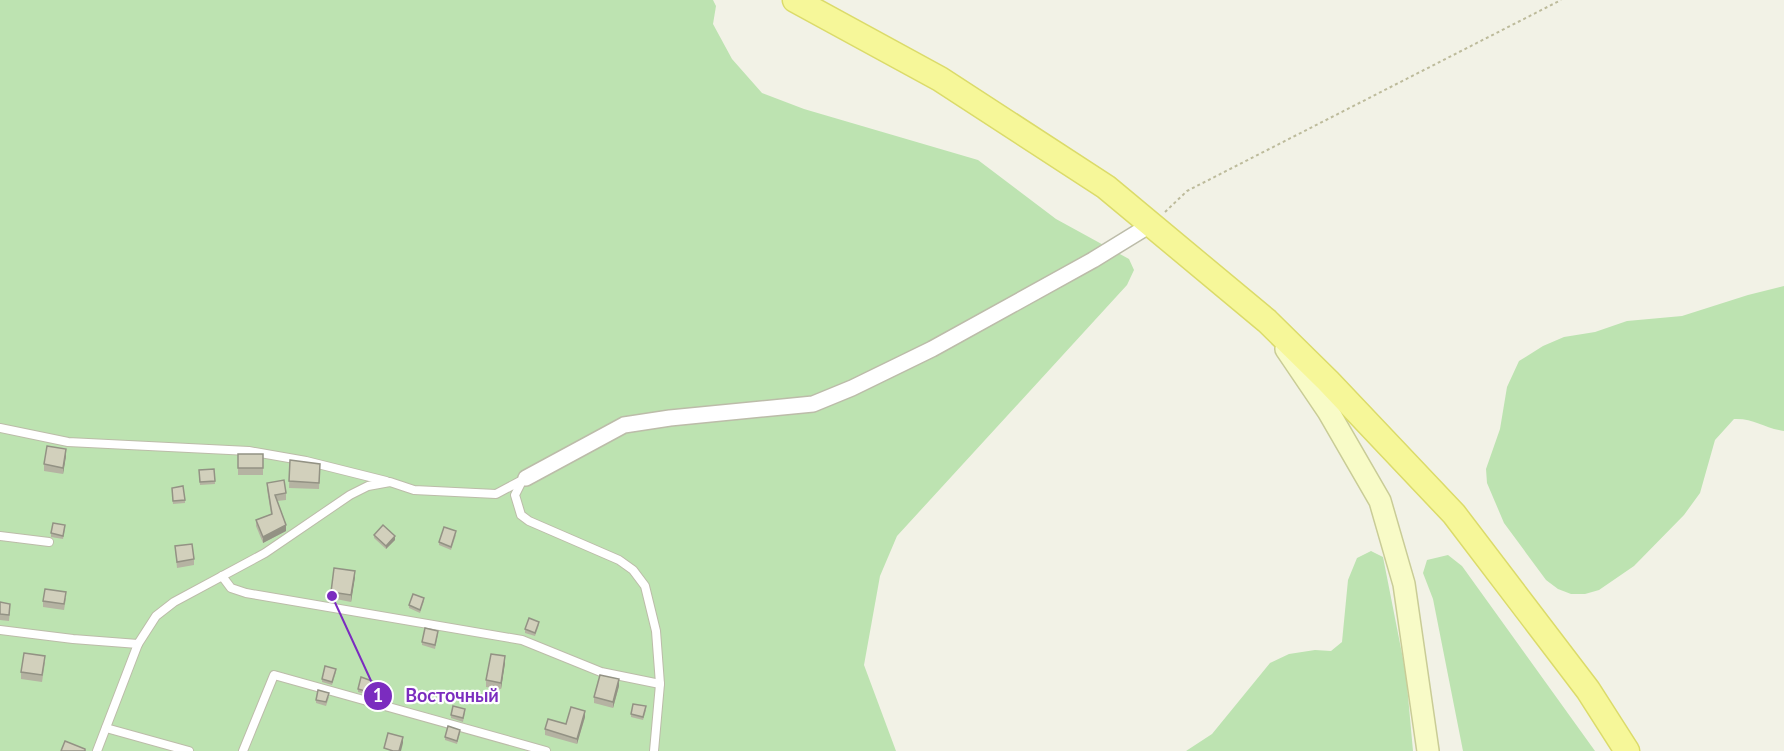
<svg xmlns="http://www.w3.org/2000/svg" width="1784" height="751" viewBox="0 0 1784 751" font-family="Lato,sans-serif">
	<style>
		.green { fill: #bde3b1 }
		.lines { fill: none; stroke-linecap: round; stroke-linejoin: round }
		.lane-casing { stroke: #bcbca9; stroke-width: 10 }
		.street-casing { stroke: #bcbca9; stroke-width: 18 }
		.secondary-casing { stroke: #c9cc96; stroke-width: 24 }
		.primary-casing { stroke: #dbdb6a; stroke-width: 27 }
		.path { stroke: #bdbb9b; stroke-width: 2; stroke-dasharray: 3 3; stroke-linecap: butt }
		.lane { stroke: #fff; stroke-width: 8 }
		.street { stroke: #fff; stroke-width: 15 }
		.secondary { stroke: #f8fbc7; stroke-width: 21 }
		.primary { stroke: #f6f799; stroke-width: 24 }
		.wall { fill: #b5b3a2 }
		.shaded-wall { fill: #939284 }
		.building { fill: #d2d0bc; stroke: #939284; stroke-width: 1.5 }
		.leader { fill: none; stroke: #7b2cbf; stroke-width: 2 }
		.callout-dot { fill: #7b2cbf; stroke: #fff; stroke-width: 2 }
		.mark-label { font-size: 18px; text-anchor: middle; font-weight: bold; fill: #fff }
		.callout-label { font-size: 18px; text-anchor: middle; font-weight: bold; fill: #7b2cbf; stroke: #fff; stroke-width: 4.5; stroke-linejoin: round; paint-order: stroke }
	</style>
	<rect width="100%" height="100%" fill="#f2f2e6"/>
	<g class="green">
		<polygon points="0,0 713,0 716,6 713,24 732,59 762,93 804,109 978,160 1056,219 1129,259 1134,270 1127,285 897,536 880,576 864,665 896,751 0,751"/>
		<path d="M1784 286V431C1764 428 1754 418 1734 419L1715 440 1700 493 1684 515 1634 566 1599 590 1585 594H1571L1558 589 1546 580 1504 523 1487 483 1486 469 1500 429 1507 387 1519 361 1543 346 1564 337 1595 332 1627 321 1682 316 1748 295Z"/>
		<polygon points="1371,551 1383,557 1406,674 1413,751 1186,751 1212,734 1270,663 1289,654 1315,650 1331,651 1342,642 1348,580 1357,558"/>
		<polygon points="1448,555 1462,566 1595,751 1463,751 1433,599 1423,573 1427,560"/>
	</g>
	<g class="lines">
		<defs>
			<g id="lane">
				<polyline points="0,428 68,442 249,451 306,461 386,481"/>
				<polyline points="521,483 515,495 521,515 529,521 619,560 633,570 645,586 656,631 660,684 654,751"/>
				<polyline points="0,536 49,542"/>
				<polyline points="222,576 231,588 246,593 522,640 601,672 660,684"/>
				<polyline points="0,630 73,639 138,644"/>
				<polyline points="106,728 189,751"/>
				<polyline points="97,751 138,644 156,616 174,602 265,553 350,495 368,486 390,482 414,490 496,494 526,478"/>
				<polyline points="243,751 274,675 546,751"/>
			</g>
			<polyline id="street" points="526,478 624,425 670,418 813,404 852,388 932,349 1093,260 1150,225"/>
			<polyline id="secondary" points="1286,349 1328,411 1380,501 1404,584 1428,751"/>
			<polyline id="primary" points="795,0 940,79 1106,187 1267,321 1328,381 1454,514 1588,690 1627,751"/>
		</defs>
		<use href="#lane" class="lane-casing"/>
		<use href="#street" class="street-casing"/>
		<use href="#secondary" class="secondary-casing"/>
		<use href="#primary" class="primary-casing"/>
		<polyline class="path" points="1165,212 1187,191 1561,0"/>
		<use href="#lane" class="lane"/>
		<use href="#street" class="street"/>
		<use href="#secondary" class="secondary"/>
		<use href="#primary" class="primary"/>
	</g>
	<g class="wall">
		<rect x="238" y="454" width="25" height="21"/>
		<polygon points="66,456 63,474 44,471 44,464"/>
		<polygon points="290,460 320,464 319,489 289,488"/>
		<polygon points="214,469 215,484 200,485 199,470"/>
		<polygon points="267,483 286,493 286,500 277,501 286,531 263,543 256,526 256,520 271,514 267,489"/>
		<polygon points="172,488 185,500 185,503 173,504"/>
		<polygon points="65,528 63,539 51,537 51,533"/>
		<polygon points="374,535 395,540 386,549 374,538"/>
		<polygon points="456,535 451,550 439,545 439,542"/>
		<polygon points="175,546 194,559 194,565 177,568"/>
		<polygon points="355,577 351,602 331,598 331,592"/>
		<polygon points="66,598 64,610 43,607 43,601"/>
		<polygon points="424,601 420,613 409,608 409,605"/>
		<polygon points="0,602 10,610 9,621 0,620"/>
		<polygon points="539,625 535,636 525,633 525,629"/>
		<polygon points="438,634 435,649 422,645 422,642"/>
		<polygon points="45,662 42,682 21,679 21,672"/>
		<polygon points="505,663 501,689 486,687 486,680"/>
		<polygon points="336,672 332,685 322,682 322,679"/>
		<polygon points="372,684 369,695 358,692 358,689"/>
		<polygon points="619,686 613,708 594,703 594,697"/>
		<polygon points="329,697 326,706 316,703 316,700"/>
		<polygon points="646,710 643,720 631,717 631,714"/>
		<polygon points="465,712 463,722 451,718 451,715"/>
		<polygon points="585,717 577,744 545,735 545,729 566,724"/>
		<polygon points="460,733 457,744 445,740 445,737"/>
	</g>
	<g class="shaded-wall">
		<polygon points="66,449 66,456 63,474 63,468"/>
		<polygon points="286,525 286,531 263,543 263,537"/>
		<polygon points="395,536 395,540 386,549 386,546"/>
		<polygon points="355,571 355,577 351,602 351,595"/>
		<polygon points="505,656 505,663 501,689 501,683"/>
		<polygon points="619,679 619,686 613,708 613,702"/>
		<polygon points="585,711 585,717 577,744 577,739"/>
		<polygon points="403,737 403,743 401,751 399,751"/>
	</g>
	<g class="building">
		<polygon points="47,446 66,449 63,468 44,464"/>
		<rect x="238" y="454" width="25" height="14"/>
		<polygon points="290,460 320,464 319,483 289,481"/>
		<polygon points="214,469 215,481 200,482 199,470"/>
		<polygon points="284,480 286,493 275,495 286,525 263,537 256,520 272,514 267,483"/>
		<polygon points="183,486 185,500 173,501 172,488"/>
		<polygon points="53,523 65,525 63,536 51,533"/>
		<polygon points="383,525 395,536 386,546 374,535"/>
		<polygon points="444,527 456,531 451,547 439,542"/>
		<polygon points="192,544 194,559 177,562 175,546"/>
		<polygon points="334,568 355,571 351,595 331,592"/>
		<polygon points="45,589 66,592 64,604 43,601"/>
		<polygon points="413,594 424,598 420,610 409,605"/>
		<polygon points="0,602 10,604 9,615 0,614"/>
		<polygon points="529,618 539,622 535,633 525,629"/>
		<polygon points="425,628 438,631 435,645 422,642"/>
		<polygon points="24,653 45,656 42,675 21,672"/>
		<polygon points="491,654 505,656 501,683 486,680"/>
		<polygon points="325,666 336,669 332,682 322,679"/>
		<polygon points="600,675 619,679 613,702 594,697"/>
		<polygon points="361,677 372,681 369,692 358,689"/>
		<polygon points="318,690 329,693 326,702 316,700"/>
		<polygon points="633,704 646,706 643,717 631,714"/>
		<polygon points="453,706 465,709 463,718 451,715"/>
		<polygon points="571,707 585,711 577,739 545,729 548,719 566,724"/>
		<polygon points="448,726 460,730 457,741 445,737"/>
		<polygon points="388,733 403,737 399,751 393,751 384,748"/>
		<polygon points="65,741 85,749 85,751 61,751"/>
	</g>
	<path class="leader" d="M332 596L378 696"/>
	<g class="callout-dot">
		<circle cx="332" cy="596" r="6"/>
		<circle cx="378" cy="696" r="15"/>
	</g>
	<g class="mark-label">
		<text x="378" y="702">1</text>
	</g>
	<g class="callout-label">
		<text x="452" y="702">Восточный</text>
	</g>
</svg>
